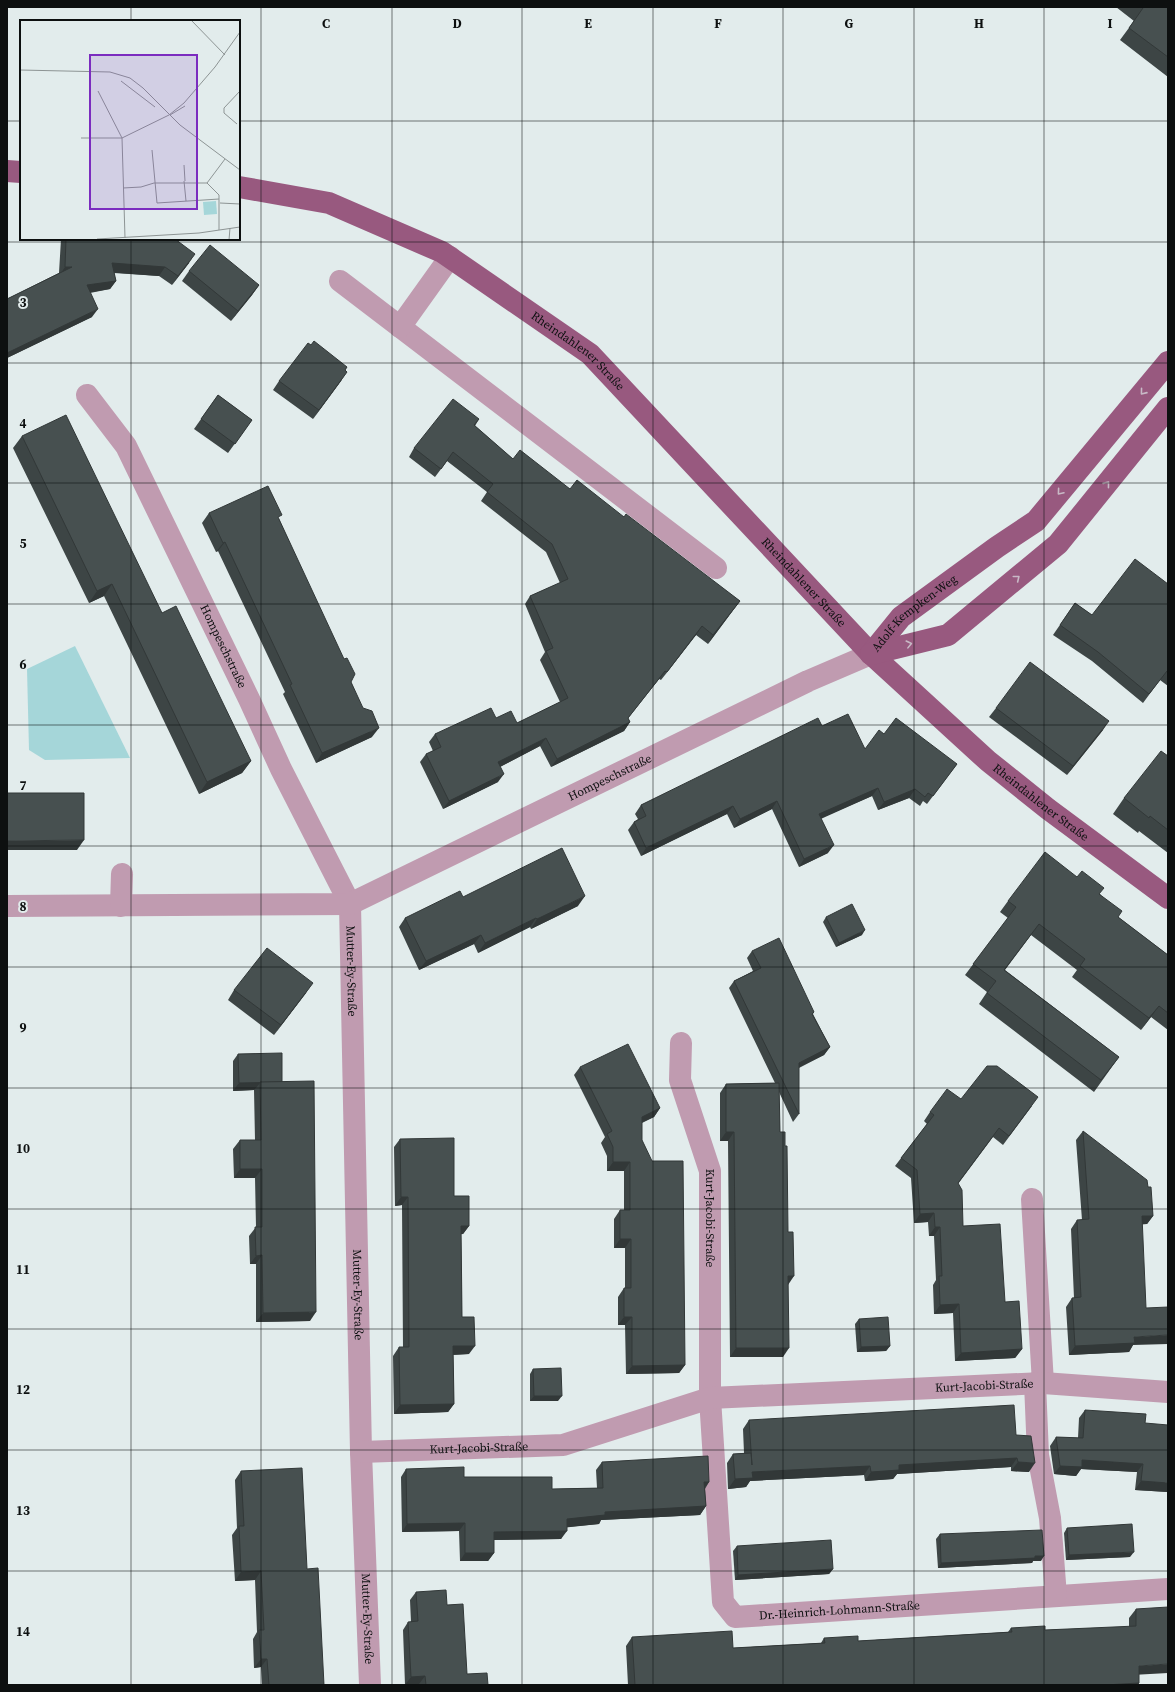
<svg xmlns="http://www.w3.org/2000/svg" width="1175" height="1692" viewBox="0 0 1175 1692" font-family="'Source Serif 4',serif">
	<style>
		.green { fill: #a5d6d9 }
		.lines { fill: none; stroke-linecap: round; stroke-linejoin: round }
		.minor { stroke: #c09bb0; stroke-width: 22 }
		.major { stroke: #98597f; stroke-width: 22 }
		.wall { fill: #3d4545 }
		.shaded-wall { fill: #323838 }
		.building { fill: #475050; stroke: #323838 }
		.oneway { stroke: #c8b9c6 }
		.grid { fill: none; stroke: #0d1010; stroke-width: 1; stroke-opacity: 0.55 }
		.labels { text-anchor: middle; stroke-width: 4; stroke-linejoin: round; paint-order: stroke }
		.street-label { font-size: 12px; fill: #0d1010; stroke: #e2ecec }
		.inset-road { fill: none; stroke: #8d9494; stroke-width: 1 }
		.view { fill: #7b2cbf; fill-opacity: 0.15; stroke: #7b2cbf; stroke-width: 2 }
		.inset-edge { fill: none; stroke: #0d1010; stroke-width: 2 }
		.grid-label { font-size: 13px; text-anchor: middle; font-weight: bold; fill: #0d1010; stroke: #e2ecec; stroke-width: 4; stroke-linejoin: round; paint-order: stroke }
	</style>
	<rect width="100%" height="100%" fill="#e2ecec"/>
	<polygon class="green" points="75,646 130,758 45,760 29,750 27,669"/>
	<g class="lines">
		<g class="minor">
			<polyline points="340,281 716,568"/>
			<polyline points="400,327 450,257"/>
			<path id="s1" d="M87 395 126 446 249 699 281 769 350 904 361 1452 370 1685"/>
			<path id="s2" d="M7 906 350 904 808 681 871 654"/>
			<polyline points="121,906 122,874"/>
			<path id="s3" d="M681 1043 680 1080 710 1171V1398L723 1602 735 1617 1168 1589"/>
			<polyline points="1032,1199 1043,1383"/>
			<polyline points="1035,1383 1038,1455 1050,1518 1056,1596"/>
			<path id="s4" d="M361 1452 563 1445 710 1398 1043 1383 1168 1392"/>
		</g>
		<g class="major">
			<polyline points="7,171 21,172"/>
			<path id="s5" d="M239 187 329 203 442 252 590 354 871 654 988 761 1048 809 1168 898"/>
			<path id="s6" d="M871 654 901 617 997 547 1036 521 1168 362"/>
			<polyline points="871,654 948,635 1058,544 1168,408"/>
		</g>
	</g>
	<g class="wall">
		<polygon points="1116,7 1168,7 1168,77 1120,40 1134,21"/>
		<polygon points="61,239 175,239 189,263 172,285 159,276 114,273 116,281 110,289 90,293 92,317 7,358 7,299 59,273"/>
		<polygon points="189,271 259,285 252,295 231,321 182,281"/>
		<polygon points="347,367 345,370 341,381 313,419 273,390 279,381"/>
		<polygon points="218,395 252,420 228,453 194,429"/>
		<polygon points="479,419 475,426 513,459 570,489 624,517 740,601 708,644 696,635 661,680 659,679 628,718 630,722 624,731 551,767 540,746 500,767 498,782 443,809 420,762 426,754 433,751 429,742 435,734 496,718 517,723 560,702 540,660 545,652 525,604 530,596 560,583 546,552 481,501 487,492 447,461 435,477 409,457 414,448"/>
		<polygon points="22,436 162,613 251,761 242,773 199,794 104,596 89,603 13,448"/>
		<polygon points="209,513 279,519 351,682 372,737 316,763 283,694 285,692 218,551 216,552 202,523"/>
		<polygon points="1168,584 1168,686 1160,680 1143,703 1092,661 1053,635 1075,603 1092,615"/>
		<polygon points="996,708 1103,730 1067,775 989,717"/>
		<polygon points="822,726 865,749 884,734 957,764 927,804 923,801 920,806 909,798 878,810 872,796 821,818 828,853 799,867 772,809 734,828 727,814 641,856 628,830 634,822 638,819 635,814 641,805"/>
		<polygon points="1168,756 1168,853 1139,831 1138,833 1113,814 1124,798"/>
		<polygon points="1100,894 1118,917 1168,955 1168,1030 1151,1017 1141,1030 1072,977 1077,970 1031,935 1005,970 1119,1057 1094,1092 979,1004 987,992 965,975 1008,918 1000,912 1008,901"/>
		<polygon points="463,897 578,906 531,929 530,927 478,953 474,944 419,970 399,927 405,918"/>
		<polygon points="826,917 862,935 836,947 823,922"/>
		<polygon points="752,951 814,1012 813,1014 830,1047 824,1055 799,1068 799,1114 793,1122 779,1092 780,1132 788,1284 783,1357 730,1357 728,1141 720,1141 720,1093 726,1084 775,1083 729,988 734,981 753,971 747,958"/>
		<polygon points="234,990 306,993 274,1035 228,1000"/>
		<polygon points="238,1054 282,1082 310,1321 256,1322 256,1264 250,1264 249,1236 256,1227 255,1178 234,1178 233,1149 240,1140 255,1140 254,1090 233,1091 233,1061"/>
		<polygon points="580,1067 660,1108 654,1117 642,1123 642,1140 685,1365 679,1373 626,1374 625,1325 618,1325 618,1297 624,1288 625,1288 625,1248 614,1248 614,1219 620,1210 624,1210 624,1171 607,1171 607,1156 601,1143 605,1137 574,1075"/>
		<polygon points="961,1099 1032,1106 1003,1145 993,1137 958,1184 963,1226 1005,1302 1022,1349 1015,1358 955,1361 953,1313 934,1314 933,1285 936,1280 934,1236 929,1236 928,1222 914,1223 911,1178 895,1166 927,1124 924,1121 930,1112"/>
		<polygon points="1083,1131 1148,1187 1153,1216 1147,1224 1142,1224 1133,1345 1129,1352 1069,1355 1066,1307 1072,1298 1074,1298 1071,1229 1077,1220 1082,1220 1076,1140"/>
		<polygon points="400,1139 454,1196 469,1226 463,1234 461,1234 462,1317 469,1354 453,1355 454,1404 448,1412 394,1414 393,1356 399,1347 403,1347 402,1205 395,1206 394,1147"/>
		<polygon points="859,1319 890,1346 886,1351 857,1352 855,1324"/>
		<polygon points="533,1369 558,1401 530,1401 530,1374"/>
		<polygon points="1085,1410 1145,1423 1168,1492 1135,1490 1137,1472 1081,1469 1076,1476 1054,1474 1050,1446 1056,1437 1078,1438 1079,1418"/>
		<polygon points="749,1420 1016,1435 1029,1472 1011,1471 1011,1467 897,1474 893,1479 865,1481 864,1475 750,1481 746,1487 728,1489 727,1463 733,1454 744,1453 743,1429"/>
		<polygon points="602,1462 709,1482 705,1489 706,1506 700,1515 601,1520 599,1524 567,1527 561,1539 494,1540 494,1553 488,1561 460,1561 459,1531 402,1532 401,1477 406,1469 464,1477 552,1489 597,1488 596,1470"/>
		<polygon points="241,1471 307,1569 324,1685 262,1685 261,1667 254,1668 253,1639 257,1632 255,1580 235,1581 232,1535 237,1528 235,1480"/>
		<polygon points="1067,1528 1130,1557 1066,1560 1064,1533"/>
		<polygon points="940,1534 1041,1561 1033,1561 1032,1563 938,1568 936,1539"/>
		<polygon points="737,1546 833,1569 829,1574 735,1580 733,1551"/>
		<polygon points="416,1592 447,1605 467,1674 488,1685 419,1685 419,1684 405,1685 403,1630 408,1622 411,1622 410,1600"/>
		<polygon points="1136,1609 1139,1683 1138,1685 628,1685 626,1646 632,1637 733,1648 821,1643 824,1638 858,1641 1008,1632 1011,1628 1045,1630 1129,1627 1129,1618"/>
	</g>
	<g class="shaded-wall">
		<polygon points="195,254 189,263 172,285 178,276"/>
		<polygon points="112,263 165,267 159,276 106,272"/>
		<polygon points="65,267 72,267 59,276"/>
		<polygon points="116,281 110,289 80,294 87,285"/>
		<polygon points="259,285 252,295 231,321 238,311"/>
		<polygon points="98,309 92,317 7,358 7,353"/>
		<polygon points="347,372 341,381 313,419 319,410"/>
		<polygon points="225,542 218,551 216,552 223,543"/>
		<polygon points="112,584 104,596 89,603 97,591"/>
		<polygon points="740,601 734,609 708,644 713,635"/>
		<polygon points="702,626 696,635 661,680 667,672"/>
		<polygon points="665,671 659,679 622,726 628,718"/>
		<polygon points="1109,721 1103,730 1067,775 1073,766"/>
		<polygon points="630,722 624,731 551,767 557,759"/>
		<polygon points="379,728 372,737 316,763 322,753"/>
		<polygon points="546,738 540,746 492,771 498,762"/>
		<polygon points="251,761 242,773 199,794 207,782"/>
		<polygon points="504,774 498,782 443,809 449,801"/>
		<polygon points="878,788 872,796 814,822 819,814"/>
		<polygon points="915,789 909,798 878,810 884,802"/>
		<polygon points="777,801 772,809 734,828 740,819"/>
		<polygon points="733,806 727,814 641,856 646,848"/>
		<polygon points="84,840 77,850 7,850 7,841"/>
		<polygon points="834,845 828,853 799,867 804,859"/>
		<polygon points="585,896 578,906 531,929 537,919"/>
		<polygon points="536,918 530,927 478,953 485,943"/>
		<polygon points="865,930 862,935 836,947 839,943"/>
		<polygon points="481,935 474,944 419,970 426,961"/>
		<polygon points="313,983 306,993 274,1035 281,1025"/>
		<polygon points="1159,1006 1151,1017 1141,1030 1149,1018"/>
		<polygon points="830,1047 824,1055 793,1070 799,1063"/>
		<polygon points="239,1083 260,1083 254,1090 233,1091"/>
		<polygon points="660,1108 654,1117 636,1125 642,1117"/>
		<polygon points="726,1132 734,1132 728,1141 720,1141"/>
		<polygon points="613,1162 630,1162 624,1171 607,1171"/>
		<polygon points="240,1169 262,1169 255,1178 234,1178"/>
		<polygon points="401,1197 408,1197 402,1205 395,1206"/>
		<polygon points="934,1213 928,1222 914,1223 920,1214"/>
		<polygon points="1142,1216 1153,1216 1147,1224 1136,1225"/>
		<polygon points="461,1226 469,1226 463,1234 455,1235"/>
		<polygon points="935,1227 940,1227 934,1236 929,1236"/>
		<polygon points="620,1239 631,1239 625,1248 614,1248"/>
		<polygon points="262,1255 256,1264 250,1264 256,1256"/>
		<polygon points="788,1276 794,1276 788,1285"/>
		<polygon points="959,1304 953,1313 934,1314 940,1305"/>
		<polygon points="316,1312 310,1321 256,1322 263,1313"/>
		<polygon points="624,1317 632,1317 625,1325 618,1325"/>
		<polygon points="1168,1335 1168,1344 1133,1345 1129,1352 1069,1355 1075,1346 1134,1337"/>
		<polygon points="453,1346 475,1346 469,1354 447,1355"/>
		<polygon points="890,1346 886,1351 857,1352 861,1347"/>
		<polygon points="736,1348 789,1348 783,1357 730,1357"/>
		<polygon points="1022,1349 1015,1358 955,1361 961,1353"/>
		<polygon points="685,1365 679,1373 626,1374 632,1366"/>
		<polygon points="534,1396 562,1396 558,1401 530,1401"/>
		<polygon points="454,1404 448,1412 394,1414 400,1405"/>
		<polygon points="1017,1458 1011,1467 897,1474 893,1479 865,1481 871,1472 899,1465"/>
		<polygon points="1082,1460 1143,1464 1137,1472 1081,1469 1076,1476 1054,1474 1060,1466"/>
		<polygon points="1018,1462 1035,1463 1029,1472 1011,1471"/>
		<polygon points="870,1466 864,1475 750,1481 746,1487 728,1489 735,1479 752,1472"/>
		<polygon points="1141,1481 1168,1483 1168,1492 1135,1490"/>
		<polygon points="704,1482 709,1482 703,1490"/>
		<polygon points="706,1506 700,1515 601,1520 599,1524 561,1528 567,1519 605,1512"/>
		<polygon points="465,1523 459,1531 402,1532 407,1524"/>
		<polygon points="567,1531 561,1539 488,1540 494,1532"/>
		<polygon points="1134,1552 1130,1557 1066,1560 1069,1555"/>
		<polygon points="465,1553 494,1553 488,1561 460,1561"/>
		<polygon points="1035,1556 1044,1556 1041,1561 1033,1561 1032,1563 938,1568 941,1563"/>
		<polygon points="833,1569 829,1574 735,1580 738,1575"/>
		<polygon points="261,1571 255,1580 235,1581 241,1572"/>
		<polygon points="261,1659 267,1659 261,1667 254,1668"/>
		<polygon points="1168,1664 1168,1673 1132,1675 1139,1666"/>
		<polygon points="425,1676 419,1684 405,1685 411,1677"/>
		<polygon points="1139,1683 1138,1685 1105,1685"/>
	</g>
	<g class="building">
		<polygon points="1142,7 1168,7 1168,57 1129,28 1143,8"/>
		<polygon points="66,239 175,239 195,254 178,276 165,267 112,263 116,281 87,285 98,309 7,353 7,299 72,267 65,267"/>
		<polygon points="210,245 259,285 238,311 189,271"/>
		<polygon points="314,341 347,367 345,370 347,372 319,410 279,381 308,343 311,345"/>
		<polygon points="218,395 252,420 235,444 201,419"/>
		<polygon points="453,399 479,419 474,425 513,459 520,450 570,489 577,480 624,517 626,514 740,601 713,635 702,626 667,672 665,671 628,718 630,722 557,759 546,738 498,762 504,774 449,801 426,754 441,747 435,734 491,708 496,718 511,711 517,723 568,698 546,651 553,648 530,596 568,579 552,544 487,492 493,484 453,452 441,469 414,448"/>
		<polygon points="66,415 162,613 176,606 251,761 207,782 112,584 97,591 22,436"/>
		<polygon points="268,486 282,515 278,517 344,659 347,658 355,674 351,682 363,708 372,711 379,728 322,753 290,685 292,684 225,542 223,543 209,513"/>
		<polygon points="1135,559 1168,584 1168,672 1167,671 1149,694 1098,652 1060,625 1075,603 1092,615"/>
		<polygon points="1030,662 1109,721 1073,766 996,708"/>
		<polygon points="848,714 865,749 879,730 884,734 896,718 957,764 933,796 928,793 925,797 915,789 884,802 878,788 819,814 834,845 804,859 777,801 740,819 733,806 646,848 634,822 646,816 641,805 818,718 822,726"/>
		<polygon points="1161,751 1168,756 1168,830 1150,816 1149,818 1124,798"/>
		<polygon points="7,793 84,793 84,840 7,841"/>
		<polygon points="562,848 585,896 537,919 536,918 485,943 481,935 426,961 405,918 460,891 463,897"/>
		<polygon points="1045,852 1077,877 1082,871 1104,888 1099,894 1122,911 1118,917 1168,955 1168,1013 1159,1006 1149,1018 1080,966 1085,959 1039,924 1004,970 1119,1057 1101,1080 987,993 996,981 973,964 1016,907 1008,901"/>
		<polygon points="852,904 865,930 839,943 826,917"/>
		<polygon points="779,938 814,1012 812,1014 830,1047 799,1063 799,1114 734,981 761,968 752,951"/>
		<polygon points="267,948 313,983 281,1025 234,990"/>
		<polygon points="628,1044 660,1108 642,1117 642,1140 652,1161 683,1161 685,1365 632,1366 632,1317 624,1317 624,1288 631,1288 631,1239 620,1239 620,1210 630,1210 630,1162 613,1162 613,1147 607,1134 612,1131 580,1067"/>
		<polygon points="282,1053 282,1082 239,1083 238,1054"/>
		<polygon points="987,1066 997,1066 1038,1097 1009,1136 999,1128 958,1183 962,1190 963,1226 1000,1224 1005,1302 1019,1301 1022,1349 961,1353 959,1304 940,1305 939,1276 942,1276 940,1227 935,1227 934,1213 920,1214 917,1170 901,1158 934,1115 930,1112 947,1089 961,1099"/>
		<polygon points="314,1081 316,1312 263,1313 262,1255 256,1256 255,1227 262,1227 262,1169 240,1169 240,1140 261,1140 260,1082"/>
		<polygon points="779,1083 780,1132 785,1132 785,1146 787,1146 788,1232 793,1232 794,1276 788,1276 789,1348 736,1348 734,1132 726,1132 726,1084"/>
		<polygon points="1083,1131 1147,1180 1148,1187 1151,1187 1153,1216 1142,1216 1146,1308 1168,1307 1168,1335 1134,1337 1135,1343 1075,1346 1072,1298 1081,1297 1077,1220 1089,1219"/>
		<polygon points="454,1138 454,1196 469,1196 469,1226 461,1226 462,1317 474,1317 475,1346 453,1346 454,1404 400,1405 399,1347 409,1347 408,1197 401,1197 400,1139"/>
		<polygon points="888,1317 890,1346 861,1347 859,1319"/>
		<polygon points="561,1368 562,1396 534,1396 533,1369"/>
		<polygon points="1014,1405 1016,1435 1031,1436 1035,1463 1018,1462 1017,1458 899,1465 899,1470 871,1472 870,1466 752,1472 753,1478 735,1479 733,1454 751,1453 752,1465 749,1420"/>
		<polygon points="1085,1410 1146,1414 1145,1423 1168,1425 1168,1483 1141,1481 1143,1464 1082,1460 1082,1467 1060,1466 1056,1437 1083,1438"/>
		<polygon points="708,1456 709,1482 704,1482 706,1506 605,1512 605,1515 567,1519 567,1531 494,1532 494,1553 465,1553 465,1523 407,1524 406,1469 464,1467 464,1477 552,1477 552,1489 603,1488 602,1462"/>
		<polygon points="302,1468 307,1569 318,1568 324,1685 269,1685 267,1659 261,1659 259,1630 264,1630 261,1571 241,1572 239,1526 244,1526 241,1471"/>
		<polygon points="1132,1524 1134,1552 1069,1555 1067,1528"/>
		<polygon points="1042,1530 1044,1556 1035,1556 1035,1558 941,1563 940,1534"/>
		<polygon points="831,1540 833,1569 738,1575 737,1546"/>
		<polygon points="446,1590 447,1605 463,1604 467,1674 487,1673 488,1685 426,1685 425,1676 411,1677 408,1622 418,1621 416,1592"/>
		<polygon points="1168,1607 1168,1664 1139,1666 1139,1683 1105,1685 635,1685 632,1637 732,1631 733,1648 825,1643 824,1638 858,1636 858,1641 1012,1632 1011,1628 1045,1626 1045,1630 1136,1626 1136,1609"/>
	</g>
	<defs><path id="oneway-chevron" d="M-2-3.5L2.5 0L-2 3.5" fill="none" stroke-width="1.6" stroke-linecap="round" stroke-linejoin="round"/></defs>
	<g class="oneway">
		<use href="#oneway-chevron" transform="translate(1143 392) rotate(129)"/>
		<use href="#oneway-chevron" transform="translate(1107 484) rotate(-51)"/>
		<use href="#oneway-chevron" transform="translate(1060 492) rotate(130)"/>
		<use href="#oneway-chevron" transform="translate(1017 578) rotate(-39)"/>
		<use href="#oneway-chevron" transform="translate(909 644) rotate(-14)"/>
	</g>
	<path class="grid" d="M131 7V21M261 7V1685M392 7V1685M522 7V1685M653 7V1685M783 7V1685M914 7V1685M1044 7V1685M7 121H21M239 121H1168M131 239V1685M7 242H1168M7 363H1168M7 483H1168M7 604H1168M7 725H1168M7 846H1168M7 967H1168M7 1088H1168M7 1209H1168M7 1329H1168M7 1450H1168M7 1571H1168"/>
	<g class="labels">
		<g class="street-label">
			<text dy="4" stroke="none"><textPath href="#s5" startOffset="383">Rheindahlener Straße</textPath></text>
			<text dy="4" stroke="none"><textPath href="#s5" startOffset="707">Rheindahlener Straße</textPath></text>
			<text dy="4" stroke="none"><textPath href="#s6" startOffset="60">Adolf-Kempken-Weg</textPath></text>
			<text dy="4" stroke="none"><textPath href="#s1" startOffset="287">Hompeschstraße</textPath></text>
			<text dy="4" stroke="none"><textPath href="#s2" startOffset="632">Hompeschstraße</textPath></text>
			<text dy="4" stroke="none"><textPath href="#s5" startOffset="1031">Rheindahlener Straße</textPath></text>
			<text dy="4" stroke="none"><textPath href="#s1" startOffset="641">Mutter-Ey-Straße</textPath></text>
			<text dy="4" stroke="none"><textPath href="#s3" startOffset="180">Kurt-Jacobi-Straße</textPath></text>
			<text dy="4" stroke="none"><textPath href="#s1" startOffset="965">Mutter-Ey-Straße</textPath></text>
			<text dy="4" stroke="none"><textPath href="#s4" startOffset="631">Kurt-Jacobi-Straße</textPath></text>
			<text dy="4" stroke="none"><textPath href="#s4" startOffset="118">Kurt-Jacobi-Straße</textPath></text>
			<text dy="4" stroke="none"><textPath href="#s3" startOffset="688">Dr.-Heinrich-Lohmann-Straße</textPath></text>
			<text dy="4" stroke="none"><textPath href="#s1" startOffset="1289">Mutter-Ey-Straße</textPath></text>
		</g>
	</g>
	<g transform="translate(20 20)">
		<rect width="220" height="220" fill="#e2ecec"/>
		<path d="M196 181 197 194 184 195 183 182Z" fill="#a5d6d9"/>
		<path class="inset-road" d="M171 0 205 35M0 50 90 52 110 58 123 68 160 105 220 150M101 61 135 87M78 71 102 118 105 218M149 95 164 83 195 47 220 12M150 95 165 86M217 104 204 93V88L220 71M61 118H102L149 95M132 130 137 183 199 179M164 145 165 161M164 161 166 181M187 163 199 175V210M103 168 121 167 134 163H187L205 139M200 183 220 184M77 219 179 213 220 207M209 220 210 208"/>
		<path class="view" d="M70 35H177V189H70Z"/>
		<rect width="220" height="220" class="inset-edge"/>
	</g>
	<g class="grid-label">
		<text x="326" y="28">C</text>
		<text x="457" y="28">D</text>
		<text x="588" y="28">E</text>
		<text x="718" y="28">F</text>
		<text x="849" y="28">G</text>
		<text x="979" y="28">H</text>
		<text x="1110" y="28">I</text>
		<text x="23" y="307">3</text>
		<text x="23" y="428">4</text>
		<text x="23" y="548">5</text>
		<text x="23" y="669">6</text>
		<text x="23" y="790">7</text>
		<text x="23" y="911">8</text>
		<text x="23" y="1032">9</text>
		<text x="23" y="1153">10</text>
		<text x="23" y="1274">11</text>
		<text x="23" y="1394">12</text>
		<text x="23" y="1515">13</text>
		<text x="23" y="1636">14</text>
	</g>
	<rect width="1175" height="1692" fill="none" stroke="#0d1010" stroke-width="16"/>
</svg>
